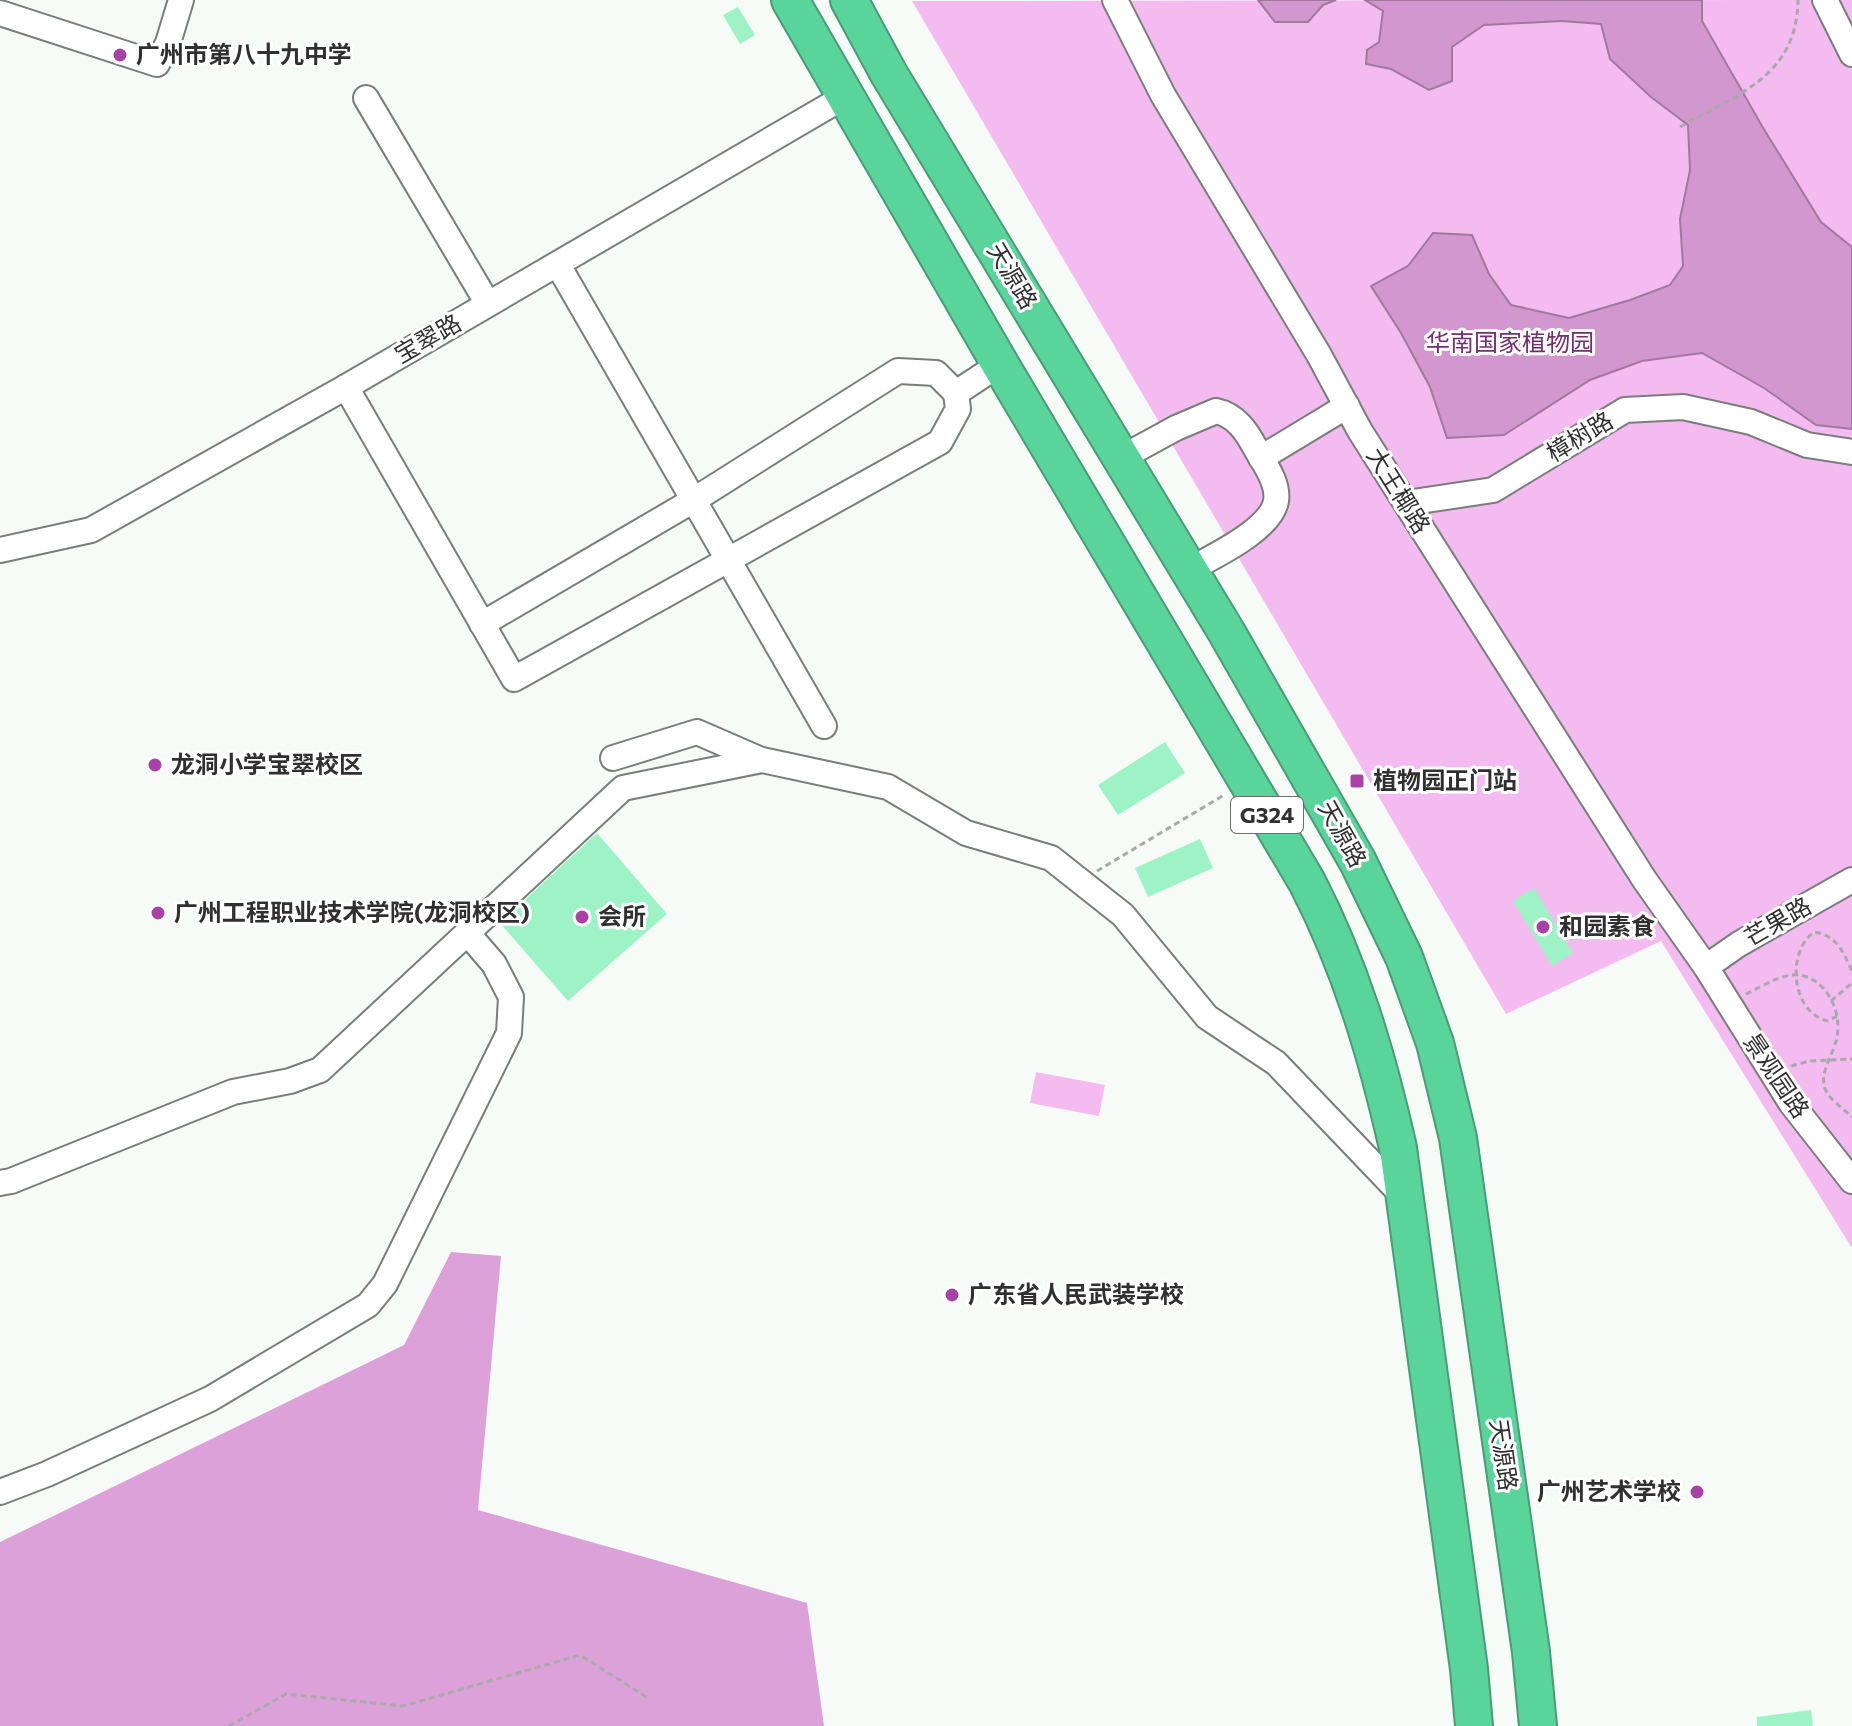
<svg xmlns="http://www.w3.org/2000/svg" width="1852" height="1726" viewBox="0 0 1852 1726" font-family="Commissioner,'Noto Sans SC',sans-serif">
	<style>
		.green { fill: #f4bbf1 }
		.forest { fill: #dda1d9 }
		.water { fill: #d297cf; stroke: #a1789f; stroke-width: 2 }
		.building { fill: #9df2c6 }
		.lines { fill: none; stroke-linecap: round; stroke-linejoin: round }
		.minor-casing { stroke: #797d7b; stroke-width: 28 }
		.highway-casing { stroke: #4a9b76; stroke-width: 40 }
		.path { stroke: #a7aaa8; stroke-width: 3; stroke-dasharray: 6 4; stroke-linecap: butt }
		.minor { stroke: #fff; stroke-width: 24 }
		.highway { stroke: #59d59c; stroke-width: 36 }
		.poi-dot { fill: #a842a6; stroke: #fff; stroke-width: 3 }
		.labels { text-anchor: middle; stroke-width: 6; stroke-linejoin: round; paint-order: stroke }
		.shield { fill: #fff; stroke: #6d6e6d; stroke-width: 2 }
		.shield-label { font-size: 22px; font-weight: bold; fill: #2f302f }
		.poi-label { font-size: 24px; font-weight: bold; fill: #2f302f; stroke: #fff; text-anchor: start }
		.street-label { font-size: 24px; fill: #2f302f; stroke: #fff }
		.park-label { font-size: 24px; fill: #732d72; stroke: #fff }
	</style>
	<rect width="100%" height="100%" fill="#f6fbf8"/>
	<g class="green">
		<polygon points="1852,0 1852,1248 1661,941 1506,1014 912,1"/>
		<polygon points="1036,1072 1105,1085 1099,1116 1030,1103"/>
	</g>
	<polygon class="forest" points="451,1252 501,1256 478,1510 807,1603 824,1726 0,1726 0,1542 404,1345"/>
	<g class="water">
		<polygon points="1258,0 1336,0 1323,5 1308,22 1275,22"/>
		<polygon points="1365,0 1702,0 1702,21 1762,126 1821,222 1852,247 1852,429 1816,425 1764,388 1702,353 1642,361 1590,380 1504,435 1447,438 1430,387 1401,333 1371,286 1408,266 1433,233 1472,235 1489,274 1511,305 1569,318 1630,300 1670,285 1683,266 1680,219 1690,170 1688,125 1651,97 1610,59 1601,24 1562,21 1484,25 1452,47 1452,81 1429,90 1391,69 1366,64 1367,50 1379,42 1383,11"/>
	</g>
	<g class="building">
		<polygon points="738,7 755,35 740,44 723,15"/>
		<polygon points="1165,742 1185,773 1118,815 1098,785"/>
		<polygon points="597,833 667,914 568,1001 500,923"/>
		<polygon points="1200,839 1213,868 1148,897 1135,868"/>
		<polygon points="1534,888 1573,953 1552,966 1513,901"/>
		<polygon points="1811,1710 1813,1726 1757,1726 1757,1717"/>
	</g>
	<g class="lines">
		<defs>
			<g id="minor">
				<polyline points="1115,0 1163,95 1319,355 1360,431 1644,879 1706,967 1791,1103 1852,1181"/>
				<polyline points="1825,0 1852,54"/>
				<polyline points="0,13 157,64 168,43 181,0"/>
				<polyline points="366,98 488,304"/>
				<polyline points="558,265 824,726"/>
				<polyline points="346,387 514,679 940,442 958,409 956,393"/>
				<path d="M1121 458 1176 428 1216 411C1236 415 1247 432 1256 449 1264 463 1279 483 1276 501 1271 530 1212 557 1189 570"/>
				<polyline points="1261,458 1347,406"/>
				<polyline points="1406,503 1493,490 1625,410 1683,407 1751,422 1807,445 1852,452"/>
				<polyline points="0,550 91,530 346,387 844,97"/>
				<polyline points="482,624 694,500 898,371 936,373 956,393 1000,364"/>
				<polyline points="613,758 697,732 759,759"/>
				<polyline points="1706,967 1739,944 1852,880"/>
				<polyline points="0,1183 11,1181 233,1092 290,1081 320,1070 623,788 762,760 888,787 966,833 1051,858 1123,915 1207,1017 1276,1063 1405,1198"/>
				<polyline points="0,1492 47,1474 210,1399 368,1305 385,1284 509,1033 511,997 494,964 469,935"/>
			</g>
			<g id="highway">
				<path d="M790 0 1000 364 1307 882C1351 967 1377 1055 1398 1148L1469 1669 1474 1726"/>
				<polyline points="849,0 889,74 1227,633 1358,862 1404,957 1435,1043 1458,1138 1531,1652 1538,1726"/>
			</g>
		</defs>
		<use href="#minor" class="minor-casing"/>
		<use href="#highway" class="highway-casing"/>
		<g class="path">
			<path d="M1680 127C1737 94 1797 77 1798 0"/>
			<polyline points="1097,871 1224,795"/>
			<path d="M1746 994C1761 987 1782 973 1799 975 1827 979 1842 1012 1837 1037 1834 1053 1821 1070 1824 1085 1826 1098 1843 1108 1852 1117"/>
			<polyline points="1831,1001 1852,983"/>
			<path d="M1837 1016 1828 1021C1791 1013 1786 952 1814 932 1837 935 1843 952 1852 971"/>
			<polyline points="1791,1066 1809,1061 1852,1059"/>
			<polyline points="229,1726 286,1694 403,1706 580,1655 648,1698"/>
		</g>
		<use href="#minor" class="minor"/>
		<use href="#highway" class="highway"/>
	</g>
	<g class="poi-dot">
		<circle cx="120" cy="55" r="8"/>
		<circle cx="155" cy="765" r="8"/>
		<rect x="1349" y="773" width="16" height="16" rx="4"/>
		<circle cx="158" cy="913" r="8"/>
		<circle cx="582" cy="917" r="8"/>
		<circle cx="1543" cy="927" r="8"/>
		<circle cx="952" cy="1295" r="8"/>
		<circle cx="1697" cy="1492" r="8"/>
	</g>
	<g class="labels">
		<rect class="shield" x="1231" y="797" width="72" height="36" rx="6"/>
		<g class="shield-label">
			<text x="1267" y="823">G324</text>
		</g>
		<g class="poi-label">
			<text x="136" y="63">广州市第八十九中学</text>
			<text x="171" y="773">龙洞小学宝翠校区</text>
			<text x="1373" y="789">植物园正门站</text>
			<text x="174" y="921">广州工程职业技术学院(龙洞校区)</text>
			<text x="598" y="925">会所</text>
			<text x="1559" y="935">和园素食</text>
			<text x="968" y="1303">广东省人民武装学校</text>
			<text x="1681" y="1500" text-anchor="end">广州艺术学校</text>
		</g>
		<g class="street-label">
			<text transform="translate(1012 276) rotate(59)" y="8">天源路</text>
			<text transform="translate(428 339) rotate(-30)" y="8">宝翠路</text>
			<text transform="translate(1580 437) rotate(-31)" y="8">樟树路</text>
			<text transform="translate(1398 491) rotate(58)" y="8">大王椰路</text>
			<text transform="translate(1342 834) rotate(61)" y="8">天源路</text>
			<text transform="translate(1778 922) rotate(-30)" y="8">芒果路</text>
			<text transform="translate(1776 1076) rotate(56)" y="8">景观园路</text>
			<text transform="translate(1503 1455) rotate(82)" y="8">天源路</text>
		</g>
		<g class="park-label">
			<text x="1510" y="351">华南国家植物园</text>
		</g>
	</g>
</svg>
